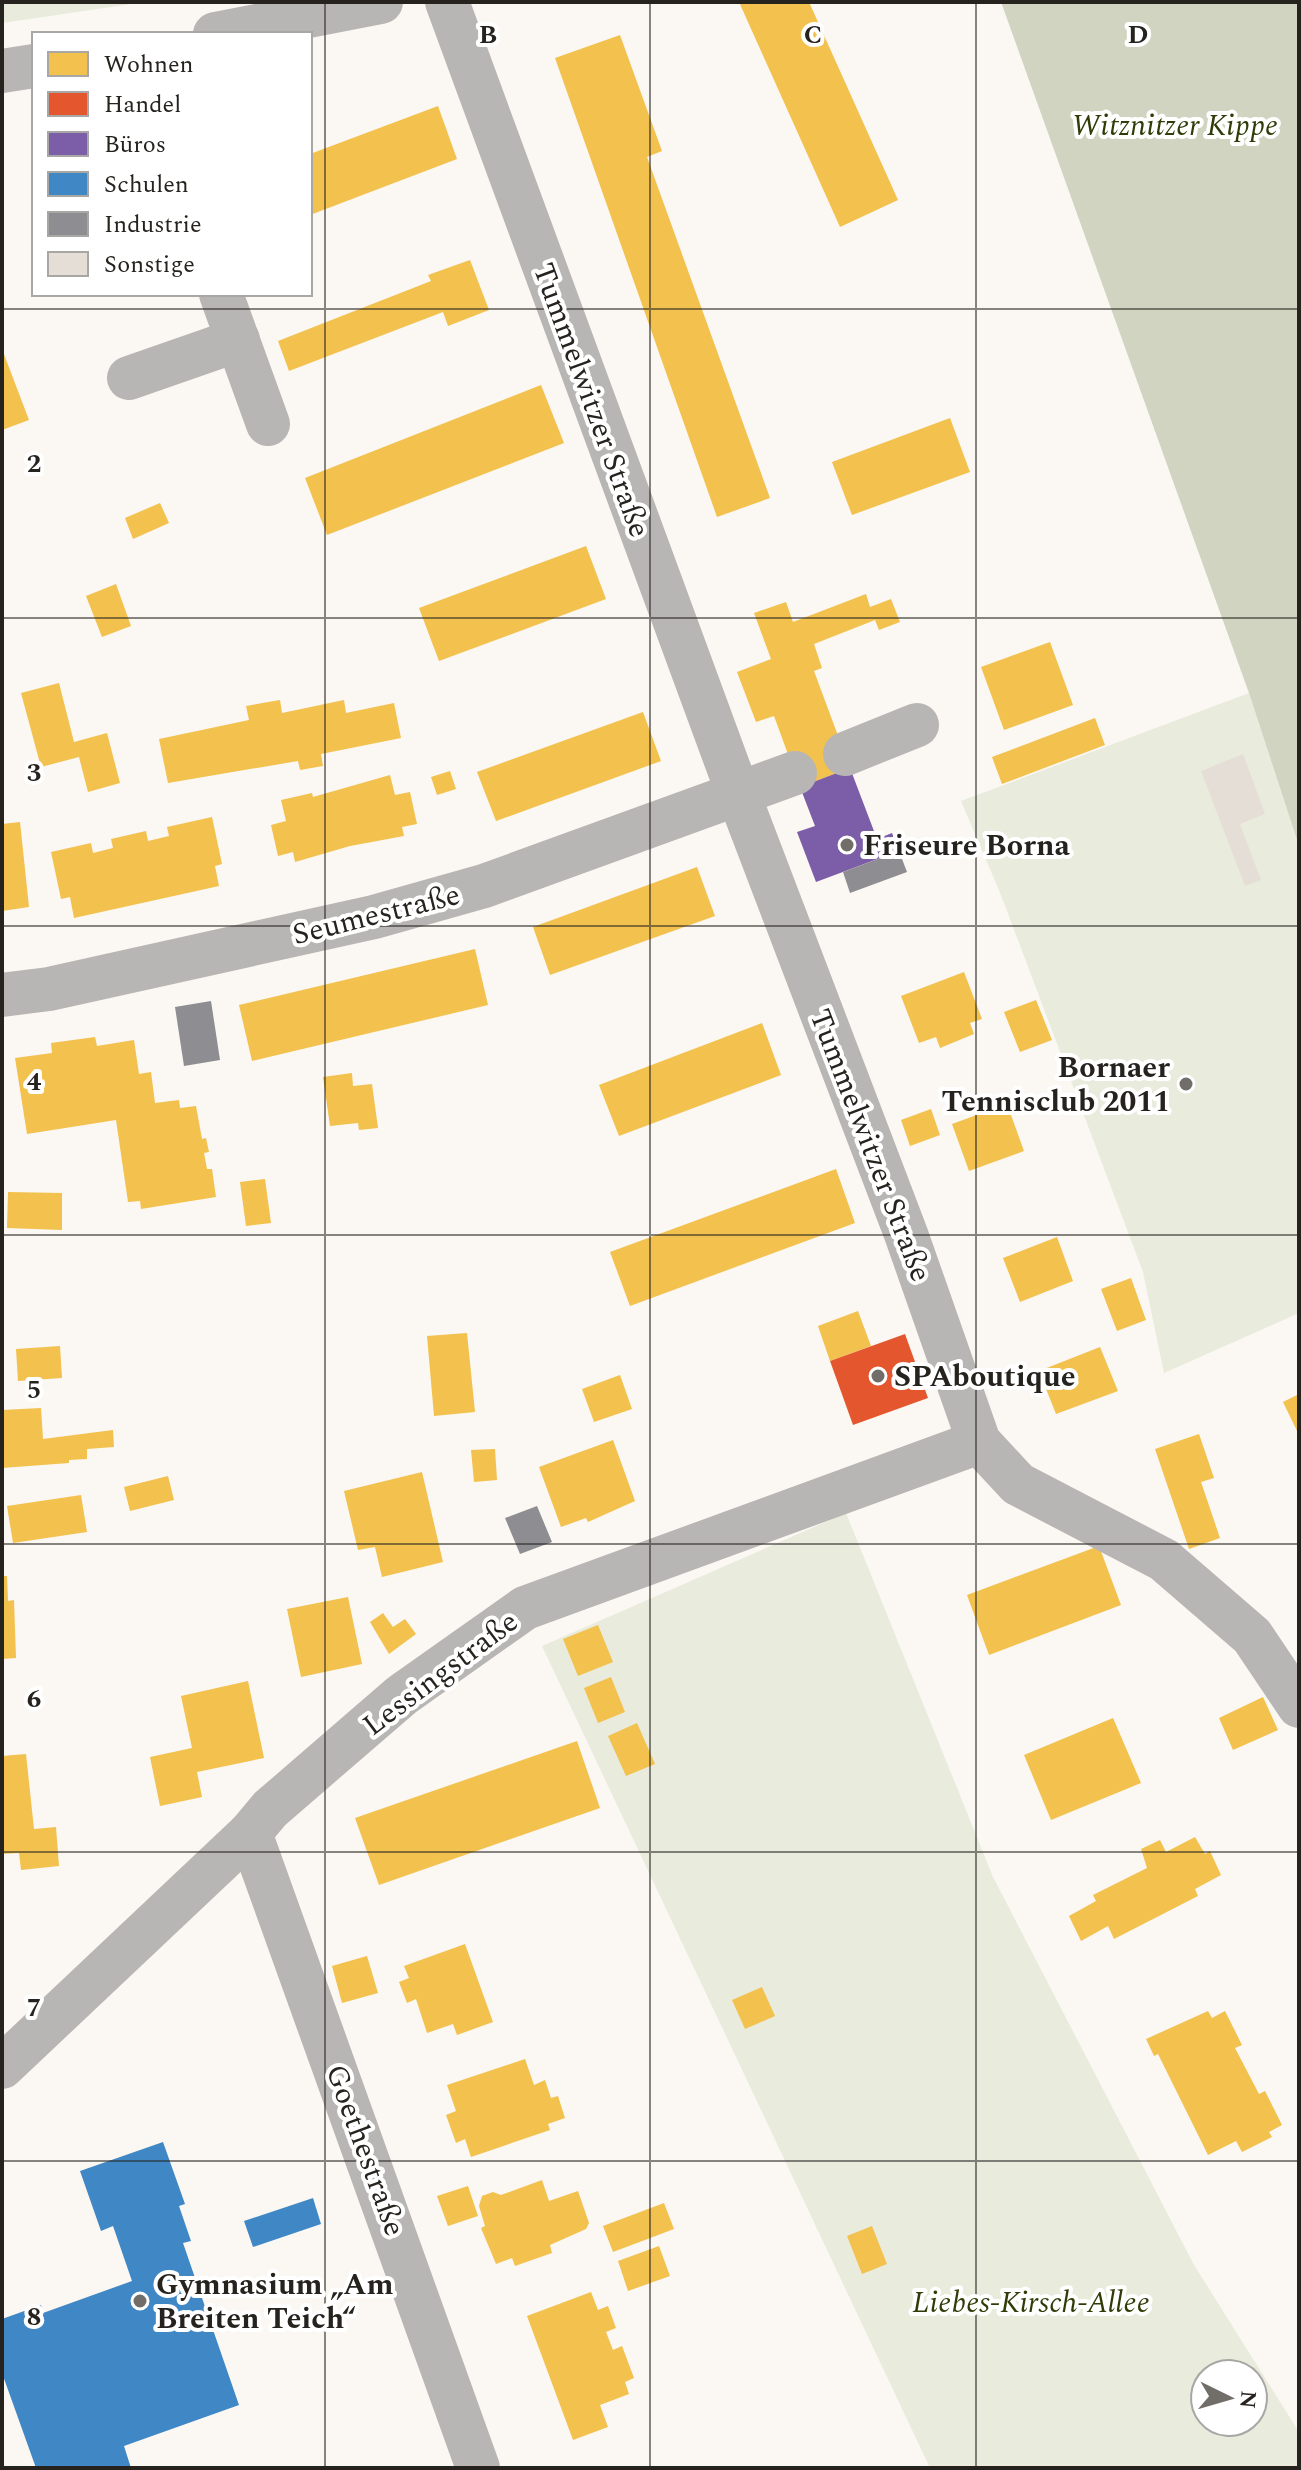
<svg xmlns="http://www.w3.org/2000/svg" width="1301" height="2470" viewBox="0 0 1301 2470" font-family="Spectral,serif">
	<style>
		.green { fill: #e9ebdd; fill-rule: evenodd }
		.forest { fill: #d0d4c1 }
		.homes { fill: #f2c14e }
		.shops { fill: #e4572e }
		.offices { fill: #7b5ea7 }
		.schools { fill: #3f88c5 }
		.industry { fill: #8d8d92 }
		.building { fill: #e5ded7 }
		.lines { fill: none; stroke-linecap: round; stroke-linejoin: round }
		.street { stroke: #b8b6b4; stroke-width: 44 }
		.grid { fill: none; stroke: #26231f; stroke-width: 2; stroke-opacity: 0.55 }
		.poi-dot { fill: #716d69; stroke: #fff; stroke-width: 3 }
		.labels { text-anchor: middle; stroke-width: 8; stroke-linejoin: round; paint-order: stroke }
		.park-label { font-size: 30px; font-style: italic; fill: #303c08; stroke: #fff }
		.street-label { font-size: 30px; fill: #26231f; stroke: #fff }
		.poi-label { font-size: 30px; font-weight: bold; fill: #26231f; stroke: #fff; text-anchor: start }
		.grid-label { font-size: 26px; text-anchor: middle; font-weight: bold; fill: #26231f; stroke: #fff; stroke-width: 8; stroke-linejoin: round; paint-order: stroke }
	</style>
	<rect width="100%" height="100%" fill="#fbf7f2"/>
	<g class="green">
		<polygon points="2,2 145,2 2,23"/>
		<polygon points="1249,693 1299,846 1299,1313 1164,1373 1143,1272 1001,895 961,801"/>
		<path d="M846 1513 993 1877 1194 2265 1299 2432V2468H930L542 1646ZM1205 2374H1253V2422H1205Z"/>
	</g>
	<polygon class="forest" points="1001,2 1299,2 1299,846 1249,693"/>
	<g class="homes">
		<polygon points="739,2 809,2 898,200 840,227"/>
		<polygon points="620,35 662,151 647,157 770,498 717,517 555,58"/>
		<polygon points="438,106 457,159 310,215 310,154"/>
		<polygon points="470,260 489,310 448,326 443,312 289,371 278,341 431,281 428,275"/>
		<polygon points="2,349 29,420 2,430"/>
		<polygon points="541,385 564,443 327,535 305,478"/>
		<polygon points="950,418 970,472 852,515 832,462"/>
		<polygon points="160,503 169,523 133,539 125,518"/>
		<polygon points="586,546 606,599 439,661 419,608"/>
		<polygon points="116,584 131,626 102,637 86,596"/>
		<polygon points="866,594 870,607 891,599 900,622 879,630 875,620 814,644 822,668 814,671 850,768 800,787 774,716 756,722 737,672 771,659 754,613 786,602 793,622"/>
		<polygon points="1050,642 1073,705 1004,730 981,667"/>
		<polygon points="59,683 74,742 107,733 120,783 88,792 79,757 41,767 21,693"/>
		<polygon points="280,700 282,713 344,700 346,713 394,703 401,738 321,754 323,766 300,770 298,761 168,783 159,739 249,720 246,706"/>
		<polygon points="643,712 661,761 496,821 477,772"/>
		<polygon points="1095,718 1105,745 1002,784 992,757"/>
		<polygon points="450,771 456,789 437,795 431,777"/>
		<polygon points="390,775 395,795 410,792 417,824 402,827 404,836 350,846 295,862 293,852 278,856 271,825 286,821 281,800 312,793 313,797"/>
		<polygon points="212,817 222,864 215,866 219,886 74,918 70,897 61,899 51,852 91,843 93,853 113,848 111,839 146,831 148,841 169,836 167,827"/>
		<polygon points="20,822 29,907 2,911 2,824"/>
		<polygon points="697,867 715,916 550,975 533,927"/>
		<polygon points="475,949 488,1005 252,1061 239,1005"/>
		<polygon points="964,972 982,1019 970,1023 974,1034 940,1048 936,1037 919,1043 901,996"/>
		<polygon points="1036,1000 1052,1040 1020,1052 1004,1012"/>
		<polygon points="762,1023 781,1075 619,1136 599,1085"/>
		<polygon points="95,1037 97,1046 134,1040 139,1074 151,1072 155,1103 179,1100 180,1108 196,1106 202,1139 206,1138 209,1152 204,1153 207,1169 212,1169 216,1197 141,1209 140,1201 128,1202 116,1120 27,1134 15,1058 52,1053 51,1043"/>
		<polygon points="352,1073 353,1086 372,1084 378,1128 359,1130 358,1123 330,1126 323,1077"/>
		<polygon points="1007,1104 1024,1151 969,1171 952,1124"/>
		<polygon points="931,1109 940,1135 910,1146 901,1120"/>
		<polygon points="836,1169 855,1223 630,1306 610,1252"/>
		<polygon points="265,1179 271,1223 246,1226 240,1182"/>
		<polygon points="8,1192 62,1193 62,1230 7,1228"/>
		<polygon points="1057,1237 1073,1281 1020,1302 1003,1258"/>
		<polygon points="1131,1278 1146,1320 1117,1331 1101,1289"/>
		<polygon points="858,1311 871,1346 830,1361 818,1326"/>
		<polygon points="467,1333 475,1412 434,1416 427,1336"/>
		<polygon points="60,1346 62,1378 18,1381 16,1349"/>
		<polygon points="1100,1347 1118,1391 1056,1414 1039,1371"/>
		<polygon points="620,1375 632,1409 594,1422 582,1389"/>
		<polygon points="1299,1394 1299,1435 1283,1402"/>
		<polygon points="41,1408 43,1439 113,1430 114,1447 87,1449 87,1459 69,1460 69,1463 2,1468 2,1410"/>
		<polygon points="1199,1434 1214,1478 1201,1482 1220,1538 1189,1549 1155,1449"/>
		<polygon points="613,1440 635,1501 588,1522 586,1518 561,1527 539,1467"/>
		<polygon points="495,1449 497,1480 474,1482 471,1450"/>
		<polygon points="422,1472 443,1562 382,1577 375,1547 358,1550 344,1491"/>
		<polygon points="168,1476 174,1500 130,1511 124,1487"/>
		<polygon points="81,1495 87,1532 13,1543 7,1506"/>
		<polygon points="1099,1546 1121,1605 989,1655 967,1595"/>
		<polygon points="2,1576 7,1576 8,1601 14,1600 16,1658 2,1659"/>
		<polygon points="348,1597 362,1664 301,1677 287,1609"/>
		<polygon points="383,1613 393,1627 405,1619 416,1634 389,1654 370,1622"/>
		<polygon points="598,1625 613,1662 578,1676 563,1639"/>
		<polygon points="611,1677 625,1712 598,1723 584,1688"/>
		<polygon points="248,1681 264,1758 197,1772 202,1797 160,1806 150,1757 192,1748 181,1696"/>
		<polygon points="1263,1697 1278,1730 1233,1750 1219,1718"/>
		<polygon points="1113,1718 1141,1783 1051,1820 1024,1755"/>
		<polygon points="637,1723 655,1764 626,1776 608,1736"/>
		<polygon points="577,1741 600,1808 379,1885 355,1818"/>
		<polygon points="26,1754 34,1829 56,1827 59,1866 21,1870 19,1853 2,1854 2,1756"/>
		<polygon points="1195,1837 1205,1854 1210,1851 1221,1875 1195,1889 1198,1896 1114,1939 1108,1926 1081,1941 1069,1916 1096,1901 1093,1895 1147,1868 1141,1849 1160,1840 1166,1852"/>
		<polygon points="465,1944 493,2022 457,2035 453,2024 427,2033 416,1999 407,2003 399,1982 409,1978 404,1966"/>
		<polygon points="367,1956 378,1993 342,2003 332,1966"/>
		<polygon points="762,1987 775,2016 745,2029 732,2000"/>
		<polygon points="1208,2011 1212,2018 1225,2011 1242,2045 1235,2048 1259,2094 1265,2091 1282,2125 1269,2132 1272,2137 1242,2152 1236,2141 1208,2155 1158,2054 1154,2056 1146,2039"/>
		<polygon points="525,2059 534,2085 545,2080 551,2098 558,2096 565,2118 548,2124 550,2130 471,2157 465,2139 456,2143 446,2115 456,2111 447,2085"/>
		<polygon points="542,2180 549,2201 578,2191 589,2223 586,2229 550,2245 552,2253 515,2266 512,2258 496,2264 481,2228 485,2226 479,2206 482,2196 493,2192 501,2195"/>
		<polygon points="468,2186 478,2216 448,2226 437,2196"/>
		<polygon points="664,2203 674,2229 613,2252 603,2226"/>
		<polygon points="872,2226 887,2264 862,2274 847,2236"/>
		<polygon points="659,2246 670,2276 628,2291 618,2261"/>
		<polygon points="591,2292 598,2310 608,2306 616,2328 606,2332 613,2350 622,2346 634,2378 625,2382 629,2394 600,2405 608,2427 573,2440 527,2316"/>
	</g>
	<polygon class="shops" points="905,1334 928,1398 853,1425 830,1361"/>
	<polygon class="offices" points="850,768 877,839 892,833 899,851 816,882 797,832 815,826 800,787"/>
	<g class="schools">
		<polygon points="163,2142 185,2204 179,2206 191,2241 183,2243 239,2405 124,2446 131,2468 36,2468 2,2373 2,2319 41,2305 43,2313 132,2281 113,2226 101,2231 80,2171"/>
		<polygon points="313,2198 321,2224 253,2247 244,2221"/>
	</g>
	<g class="industry">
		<polygon points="899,851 907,872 850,893 843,872"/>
		<polygon points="211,1001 220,1060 184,1066 175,1007"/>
		<polygon points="537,1506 552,1542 520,1554 505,1518"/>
	</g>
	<polygon class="building" points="1243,754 1265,814 1240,824 1261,880 1245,886 1201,771"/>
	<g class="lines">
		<g class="street">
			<polyline points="447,2 739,796 906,1234 979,1442 1018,1484 1164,1560 1252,1636 1299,1706"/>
			<polyline points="215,34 381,2"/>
			<polyline points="2,71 34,66"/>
			<polyline points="221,294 268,424"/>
			<polyline points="129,378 238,340"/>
			<polyline points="845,754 917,725"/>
			<polyline points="2,995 49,989 374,917 484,886 795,773"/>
			<polyline points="250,1833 478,2468"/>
			<polyline points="2,2067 250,1833 270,1809 402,1695 525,1608 979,1442"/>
		</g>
	</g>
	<path class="grid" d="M325 2V2468M650 2V2468M976 2V2468M2 309H1299M2 618H1299M2 926H1299M2 1235H1299M2 1544H1299M2 1852H1299M2 2161H1299"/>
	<g class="poi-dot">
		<circle cx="847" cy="845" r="8"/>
		<circle cx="1186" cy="1084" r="8"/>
		<circle cx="878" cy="1376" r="8"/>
		<circle cx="140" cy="2301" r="8"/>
	</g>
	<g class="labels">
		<g class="park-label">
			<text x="1175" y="135">Witznitzer Kippe</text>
			<text x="1031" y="2312">Liebes-Kirsch-Allee</text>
		</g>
		<g class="street-label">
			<text transform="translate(592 400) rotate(70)" y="10">Tummelwitzer Straße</text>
			<text transform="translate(376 914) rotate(-14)" y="10">Seumestraße</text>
			<text transform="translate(871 1145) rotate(69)" y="10">Tummelwitzer Straße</text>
			<text transform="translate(440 1673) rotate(-37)" y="10">Lessingstraße</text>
			<text transform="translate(366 2150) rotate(70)" y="10">Goethestraße</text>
		</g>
		<g class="poi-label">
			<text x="863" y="855">Friseure Borna</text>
			<text x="1170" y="1077" text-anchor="end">Bornaer<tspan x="1170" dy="34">Tennisclub 2011</tspan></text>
			<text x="894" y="1386">SPAboutique</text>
			<text x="156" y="2294">Gymnasium „Am<tspan x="156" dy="34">Breiten Teich“</tspan></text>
		</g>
	</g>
	<g class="grid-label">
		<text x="488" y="43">B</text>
		<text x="813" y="43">C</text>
		<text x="1138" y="43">D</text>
		<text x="34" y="472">2</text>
		<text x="34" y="781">3</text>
		<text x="34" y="1090">4</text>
		<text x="34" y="1398">5</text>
		<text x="34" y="1707">6</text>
		<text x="34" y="2016">7</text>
		<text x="34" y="2325">8</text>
	</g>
	<rect width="1301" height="2470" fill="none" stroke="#26231f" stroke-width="8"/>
	<rect x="32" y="32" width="280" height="264" fill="#ffffff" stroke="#a8a7a5" stroke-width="2"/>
	<rect x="48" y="52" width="40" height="24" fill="#f2c14e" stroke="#a8a7a5" stroke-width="2"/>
	<text x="104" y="72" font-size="24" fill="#26231f">Wohnen</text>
	<rect x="48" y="92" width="40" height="24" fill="#e4572e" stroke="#a8a7a5" stroke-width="2"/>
	<text x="104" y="112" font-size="24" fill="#26231f">Handel</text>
	<rect x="48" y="132" width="40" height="24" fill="#7b5ea7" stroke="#a8a7a5" stroke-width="2"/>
	<text x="104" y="152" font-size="24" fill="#26231f">Büros</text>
	<rect x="48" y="172" width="40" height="24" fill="#3f88c5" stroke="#a8a7a5" stroke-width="2"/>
	<text x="104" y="192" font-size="24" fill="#26231f">Schulen</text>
	<rect x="48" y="212" width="40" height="24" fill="#8d8d92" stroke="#a8a7a5" stroke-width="2"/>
	<text x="104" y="232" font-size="24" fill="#26231f">Industrie</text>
	<rect x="48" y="252" width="40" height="24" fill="#e5ded7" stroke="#a8a7a5" stroke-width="2"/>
	<text x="104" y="272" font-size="24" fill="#26231f">Sonstige</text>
	<g transform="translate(1229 2398) rotate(95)"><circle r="38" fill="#ffffff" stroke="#a8a7a5" stroke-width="2"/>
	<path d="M0-6L14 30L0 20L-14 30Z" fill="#716d69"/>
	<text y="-12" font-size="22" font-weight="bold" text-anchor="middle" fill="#26231f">N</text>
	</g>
</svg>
